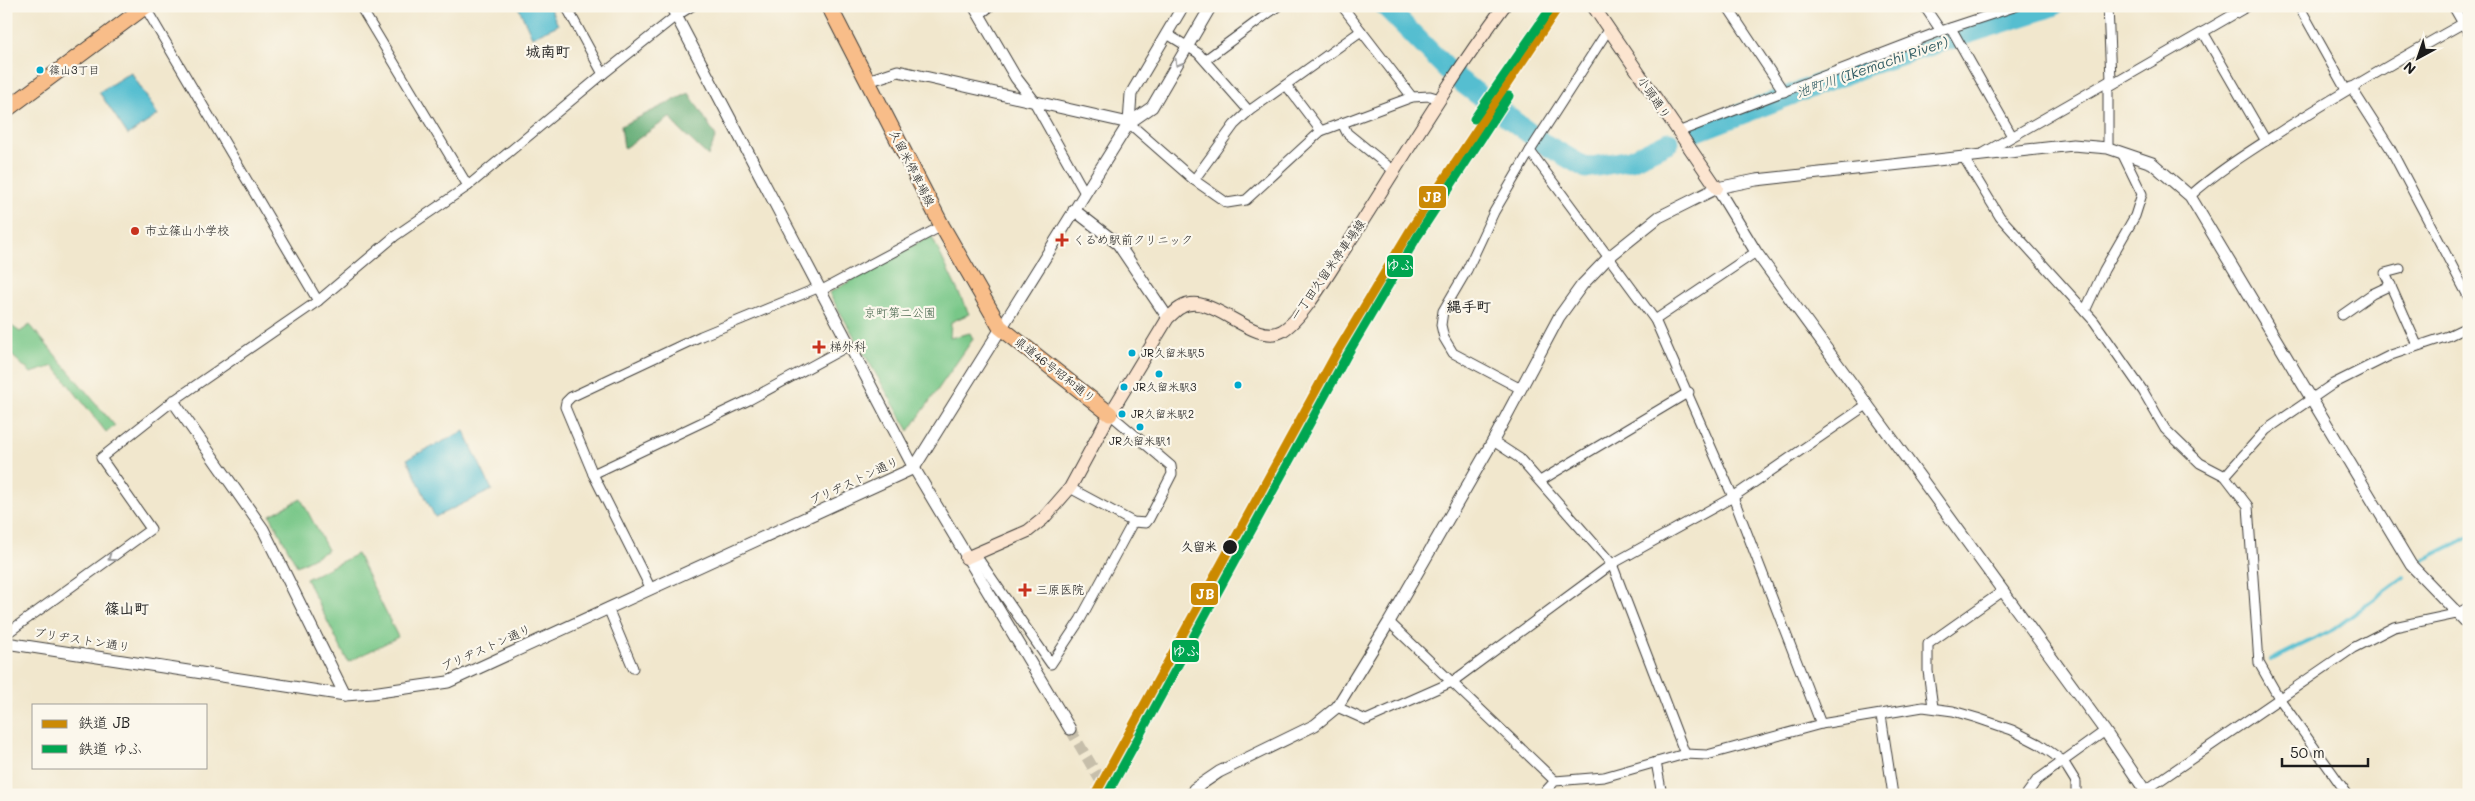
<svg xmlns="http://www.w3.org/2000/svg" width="2475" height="801" viewBox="0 0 2475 801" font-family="Mali,'Klee One',sans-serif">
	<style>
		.green { fill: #78c788; stroke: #4a7252 }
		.forest { fill: #62ac74; stroke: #3f6448 }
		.water { fill: #54bed0; stroke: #386d76 }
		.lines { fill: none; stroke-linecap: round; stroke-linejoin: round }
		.stream { stroke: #54bed0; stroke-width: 4 }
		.river { stroke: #54bed0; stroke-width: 21 }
		.tertiary-tunnel { stroke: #c6beaa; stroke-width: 11; stroke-dasharray: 11 5.5; stroke-linecap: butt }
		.minor-casing { stroke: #3c3a37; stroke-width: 11 }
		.tertiary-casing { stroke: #3c3a37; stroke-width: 13 }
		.secondary-casing { stroke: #3c3a37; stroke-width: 14 }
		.primary-casing { stroke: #3c3a37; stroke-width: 17 }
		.minor { stroke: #fff; stroke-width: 9 }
		.tertiary { stroke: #fff; stroke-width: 11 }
		.secondary { stroke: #fce5d0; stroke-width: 12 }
		.primary { stroke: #f8bd89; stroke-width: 15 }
		.rail-1-casing { stroke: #fbf7ec; stroke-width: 12 }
		.rail-2-casing { stroke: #fbf7ec; stroke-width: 12 }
		.rail-1 { stroke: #cb8a06; stroke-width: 9 }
		.rail-2 { stroke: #00a651; stroke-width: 9 }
		.oneway { stroke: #999 }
		.bus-dot { fill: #00a9ce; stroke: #fbf7ec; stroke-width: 2 }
		.poi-dot { fill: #c8321e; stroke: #fbf7ec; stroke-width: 2 }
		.stop-dot { fill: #1c1c1c; stroke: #fbf7ec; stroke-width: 2 }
		.labels { text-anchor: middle; stroke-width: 4.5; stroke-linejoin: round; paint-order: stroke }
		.bus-label { font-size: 11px; fill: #1c1c1c; stroke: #fbf7ec; text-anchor: start }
		.street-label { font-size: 12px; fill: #1c1c1c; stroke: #fbf7ec }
		.poi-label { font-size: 12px; fill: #1c1c1c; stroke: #fbf7ec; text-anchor: start }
		.park-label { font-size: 12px; fill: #416047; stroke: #fbf7ec }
		.stop-label { font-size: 12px; font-weight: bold; fill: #1c1c1c; stroke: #fbf7ec; text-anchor: end }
		.water-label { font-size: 14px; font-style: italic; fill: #325d64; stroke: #fbf7ec }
		.quarter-label { font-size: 15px; font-weight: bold; fill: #1c1c1c; stroke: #fbf7ec }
		.line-badge { stroke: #fbf7ec; stroke-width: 2 }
		.badge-label { font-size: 14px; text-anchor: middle; font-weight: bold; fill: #fff }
	</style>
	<rect width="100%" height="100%" fill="#fbf7ec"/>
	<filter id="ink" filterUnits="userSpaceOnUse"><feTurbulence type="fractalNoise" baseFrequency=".02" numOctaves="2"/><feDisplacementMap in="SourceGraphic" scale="10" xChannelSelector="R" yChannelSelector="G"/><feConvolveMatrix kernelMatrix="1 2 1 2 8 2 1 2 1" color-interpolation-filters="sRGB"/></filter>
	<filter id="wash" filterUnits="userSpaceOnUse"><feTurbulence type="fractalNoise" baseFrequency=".0096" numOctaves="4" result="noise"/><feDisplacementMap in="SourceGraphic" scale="20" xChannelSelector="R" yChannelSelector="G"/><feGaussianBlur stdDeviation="1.12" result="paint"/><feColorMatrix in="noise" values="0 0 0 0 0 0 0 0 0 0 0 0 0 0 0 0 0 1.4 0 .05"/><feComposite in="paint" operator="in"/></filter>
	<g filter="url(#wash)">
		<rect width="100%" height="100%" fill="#f1e7cd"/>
		<g class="green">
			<polygon points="931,235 969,314 951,322 950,338 970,333 973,339 909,431 829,293"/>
			<polygon points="6,322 20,332 30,325 115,426 106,432 54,366 31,373 6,350"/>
			<polygon points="301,499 328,550 297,566 270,515"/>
			<polygon points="357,554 398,637 348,662 306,579"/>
		</g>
		<polygon class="forest" points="689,93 716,136 708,156 678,128 671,117 624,148 621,126"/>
		<g class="water">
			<polygon points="518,6 549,6 558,25 532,37"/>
			<polygon points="131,72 158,115 128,135 99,92"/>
			<polygon points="464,431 492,490 435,517 407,459"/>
		</g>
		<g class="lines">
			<g class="stream">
				<polyline points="2425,559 2469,537"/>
				<polyline points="2271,660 2334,629 2404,577"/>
			</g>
			<g class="river">
				<polyline points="1385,6 1455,77 1541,142 1586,168 1631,160 1669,142"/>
				<polyline points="1692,133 1869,65 2053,6"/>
			</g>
		</g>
	</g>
	<g filter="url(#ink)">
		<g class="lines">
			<polyline class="tertiary-tunnel" points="1070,729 1109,795"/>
			<defs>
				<g id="minor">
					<polyline points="360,6 468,186"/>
					<polyline points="566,6 603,74"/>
					<polyline points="1342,6 1412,97"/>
					<polyline points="1727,6 1784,92"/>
					<polyline points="1924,6 1941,31"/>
					<polyline points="2108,6 2111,80 2108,87 2108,148"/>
					<polyline points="2299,6 2346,90"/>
					<polyline points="2453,6 2469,34"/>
					<polyline points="145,7 318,301"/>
					<polyline points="979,15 991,6"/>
					<polyline points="1951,28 2012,136"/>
					<polyline points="2203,32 2266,141"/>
					<polyline points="1167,34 1198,53 1249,111"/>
					<polyline points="1205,60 1278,6"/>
					<polyline points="1286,85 1321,131"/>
					<polyline points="2108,87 2248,6"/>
					<polyline points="2351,87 2390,148 2469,298"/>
					<polyline points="1033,100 1085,193"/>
					<polyline points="1129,123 1194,180 1227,203 1246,200 1321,131 1412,97 1430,96 1440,99"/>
					<polyline points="1342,123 1347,133 1394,171"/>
					<polyline points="1678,132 1941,31 2017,6"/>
					<polyline points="1530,151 1655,320 1733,497 1821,724"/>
					<polyline points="1982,154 2111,80"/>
					<polyline points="1964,158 2000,217 2094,321 2143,391 2165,429 2200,463 2225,476 2248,506 2259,663 2279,698 2348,795"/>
					<polyline points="1194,180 1234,125 1249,111 1361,31"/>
					<path d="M2190 196C2220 169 2255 148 2289 126 2348 89 2408 54 2469 20"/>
					<polyline points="2400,269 2385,273 2417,345"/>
					<polyline points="822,290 942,226"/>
					<polyline points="2085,311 2104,270 2135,216 2142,194 2122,153"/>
					<polyline points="2342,315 2372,294 2391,285"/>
					<polyline points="1655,320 1756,252"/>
					<polyline points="1521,389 1453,353 1444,338 1441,325 1443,311 1467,270 1494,212 1530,151 1608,30"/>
					<polyline points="1493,441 1519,458 1612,564 1685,754"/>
					<polyline points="593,474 749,400 850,345"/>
					<polyline points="2225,476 2266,430 2333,384 2391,355 2448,336 2469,326"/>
					<polyline points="1540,481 1689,392"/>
					<polyline points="1070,488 1133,522 1146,523 1149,519 1172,474 1171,466 1110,414"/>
					<polyline points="975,554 1051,664 1080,620 1133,522"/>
					<polyline points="651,589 593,474 565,407 566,402 571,397 701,336 820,287"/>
					<polyline points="608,608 633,668"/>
					<polyline points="1389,622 1555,781"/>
					<polyline points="6,634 151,529 101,458 173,401 318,301 395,236 468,186 603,74 676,16 692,6"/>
					<polyline points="1337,707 1366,720 1452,682 1612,564 1733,497 1868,404"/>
					<polyline points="1933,707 1928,671 1928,644 2003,591"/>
					<polyline points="1881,715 1893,795"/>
					<polyline points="1656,762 1662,795"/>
					<polyline points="2146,790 2353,648 2394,627 2456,614 2469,607"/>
					<polyline points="1542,795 1555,781 1604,777 1685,754 1707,755 1821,724 1923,707 1953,711 1977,718 2012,730 2039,744 2063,761 2076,782 2076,795"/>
					<polyline points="2026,795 2037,780 2105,731"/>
				</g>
				<g id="tertiary">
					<polyline points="671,6 914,468 1070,729"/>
					<polyline points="974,6 1016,78 1033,100"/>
					<polyline points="868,81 898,71 1129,123"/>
					<polyline points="1129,123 1131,94 1183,6"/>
					<polyline points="1717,188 1756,252 2105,731 2148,795"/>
					<polyline points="1074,210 1118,244 1168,318"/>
					<polyline points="173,401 263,529 345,695"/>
					<polyline points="914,468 1129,123 1152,107 1211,6"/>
					<polyline points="6,643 345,695 372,693 448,682 914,468"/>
					<polyline points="1194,789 1219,772 1315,725 1337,707 1389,622 1493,441 1559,317 1582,285 1609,257 1659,217 1717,188 1756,180 2073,145 2108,148 2152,163 2190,196 2411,565 2469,625"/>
				</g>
				<g id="secondary">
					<polyline points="1593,6 1717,188"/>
					<path d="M966 558 1028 531 1043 519 1070 488 1110 414 1168 318C1172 315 1176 310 1180 308 1210 288 1252 347 1282 331 1304 318 1331 269 1346 247 1398 166 1447 83 1504 6"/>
				</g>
				<g id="primary">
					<polyline points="829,6 942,226 1000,327 1110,414"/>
					<polyline points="6,110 146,6"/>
				</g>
			</defs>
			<use href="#minor" class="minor-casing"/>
			<use href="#tertiary" class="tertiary-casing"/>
			<use href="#secondary" class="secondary-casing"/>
			<use href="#primary" class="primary-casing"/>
			<use href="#minor" class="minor"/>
			<use href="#tertiary" class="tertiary"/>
			<use href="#secondary" class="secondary"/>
			<use href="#primary" class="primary"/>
			<defs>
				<polyline id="rail-1" points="1095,795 1337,352 1409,232 1559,6"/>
				<g id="rail-2">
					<polyline points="1474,119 1548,12"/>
					<polyline points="1107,795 1346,357 1417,237 1509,96"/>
				</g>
			</defs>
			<use href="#rail-1" class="rail-1-casing"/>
			<use href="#rail-2" class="rail-2-casing"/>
			<use href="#rail-1" class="rail-1"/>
			<use href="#rail-2" class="rail-2"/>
		</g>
		<defs><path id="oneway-chevron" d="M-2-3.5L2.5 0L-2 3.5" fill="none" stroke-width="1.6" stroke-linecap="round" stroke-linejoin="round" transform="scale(1.25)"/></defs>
		<g class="oneway">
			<use href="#oneway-chevron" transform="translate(1178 63) rotate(120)"/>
			<use href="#oneway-chevron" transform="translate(111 558) rotate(144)"/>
		</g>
	</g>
	<g class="bus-dot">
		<circle cx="40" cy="70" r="4.5"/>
		<circle cx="1132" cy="353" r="4.5"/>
		<circle cx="1159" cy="374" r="4.5"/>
		<circle cx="1238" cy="385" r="4.5"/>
		<circle cx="1124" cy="387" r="4.5"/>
		<circle cx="1122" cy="414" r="4.5"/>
		<circle cx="1140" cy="427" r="4.5"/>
	</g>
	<g class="poi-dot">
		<circle cx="135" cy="231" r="5"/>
		<path d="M1059.5 232.5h5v5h5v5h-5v5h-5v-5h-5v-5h5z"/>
		<path d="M816.5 339.5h5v5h5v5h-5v5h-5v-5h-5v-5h5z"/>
		<path d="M1022.5 582.5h5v5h5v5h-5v5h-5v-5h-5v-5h5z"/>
	</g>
	<circle class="stop-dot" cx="1230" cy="547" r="8"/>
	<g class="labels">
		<g class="bus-label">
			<text x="49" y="74">篠山3丁目</text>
			<text x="1141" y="357">JR久留米駅5</text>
			<text x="1133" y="391">JR久留米駅3</text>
			<text x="1131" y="418">JR久留米駅2</text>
			<text x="1140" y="445" text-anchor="middle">JR久留米駅1</text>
		</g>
		<g class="street-label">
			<text transform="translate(1654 98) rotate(56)" y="4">小頭通り</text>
			<text transform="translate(912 168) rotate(63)" y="4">久留米停車場線</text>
			<text transform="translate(1328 270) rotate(-55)" y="4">一丁田久留米停車場線</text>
			<text transform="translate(1055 370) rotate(38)" y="4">県道46号昭和通り</text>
			<text transform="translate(854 481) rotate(-25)" y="4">ブリヂストン通り</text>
			<text transform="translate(82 640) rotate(9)" y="4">ブリヂストン通り</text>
			<text transform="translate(486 648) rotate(-24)" y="4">ブリヂストン通り</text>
		</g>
		<g class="poi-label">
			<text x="145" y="235">市立篠山小学校</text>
			<text x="1073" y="244">くるめ駅前クリニック</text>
			<text x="830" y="351">梯外科</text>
			<text x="1036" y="594">三原医院</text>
		</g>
		<g class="park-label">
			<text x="900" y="317">京町第二公園</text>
		</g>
		<g class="stop-label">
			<text x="1217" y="551">久留米</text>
		</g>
		<g class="water-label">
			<text transform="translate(1872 67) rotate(-19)" y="5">池町川 (Ikemachi River)</text>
		</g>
		<g class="quarter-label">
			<text x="548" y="57">城南町</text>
			<text x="1469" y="312">縄手町</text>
			<text x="127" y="614">篠山町</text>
		</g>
	</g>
	<g class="line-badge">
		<rect x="1418" y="185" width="29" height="24" rx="5" fill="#cb8a06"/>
		<rect x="1386" y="254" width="28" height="24" rx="5" fill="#00a651"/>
		<rect x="1190" y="582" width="29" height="24" rx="5" fill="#cb8a06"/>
		<rect x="1171" y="639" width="29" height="24" rx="5" fill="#00a651"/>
	</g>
	<g class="badge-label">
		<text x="1432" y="202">JB</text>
		<text x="1400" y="270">ゆふ</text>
		<text x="1205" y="599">JB</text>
		<text x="1186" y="656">ゆふ</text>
	</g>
	<rect width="2475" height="801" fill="none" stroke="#fbf7ec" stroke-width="25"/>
	<rect x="32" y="704" width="175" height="65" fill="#fbf7ec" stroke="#a29f99"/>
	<rect x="42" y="720" width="25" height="8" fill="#cb8a06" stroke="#a29f99"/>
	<text x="78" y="728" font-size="15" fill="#1c1c1c">鉄道 JB</text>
	<rect x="42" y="745" width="25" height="8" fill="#00a651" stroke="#a29f99"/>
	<text x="78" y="754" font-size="15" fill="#1c1c1c">鉄道 ゆふ</text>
	<g transform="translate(2418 58) rotate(220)" stroke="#fbf7ec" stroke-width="4" paint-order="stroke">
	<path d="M0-4L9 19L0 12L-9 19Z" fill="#1c1c1c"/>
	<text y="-8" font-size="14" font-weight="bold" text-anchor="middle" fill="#1c1c1c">N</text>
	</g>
	<path d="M2282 758v8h86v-8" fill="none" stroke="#1c1c1c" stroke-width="2.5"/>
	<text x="2290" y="758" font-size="15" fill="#1c1c1c" stroke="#fbf7ec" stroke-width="4" paint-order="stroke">50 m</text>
</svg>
